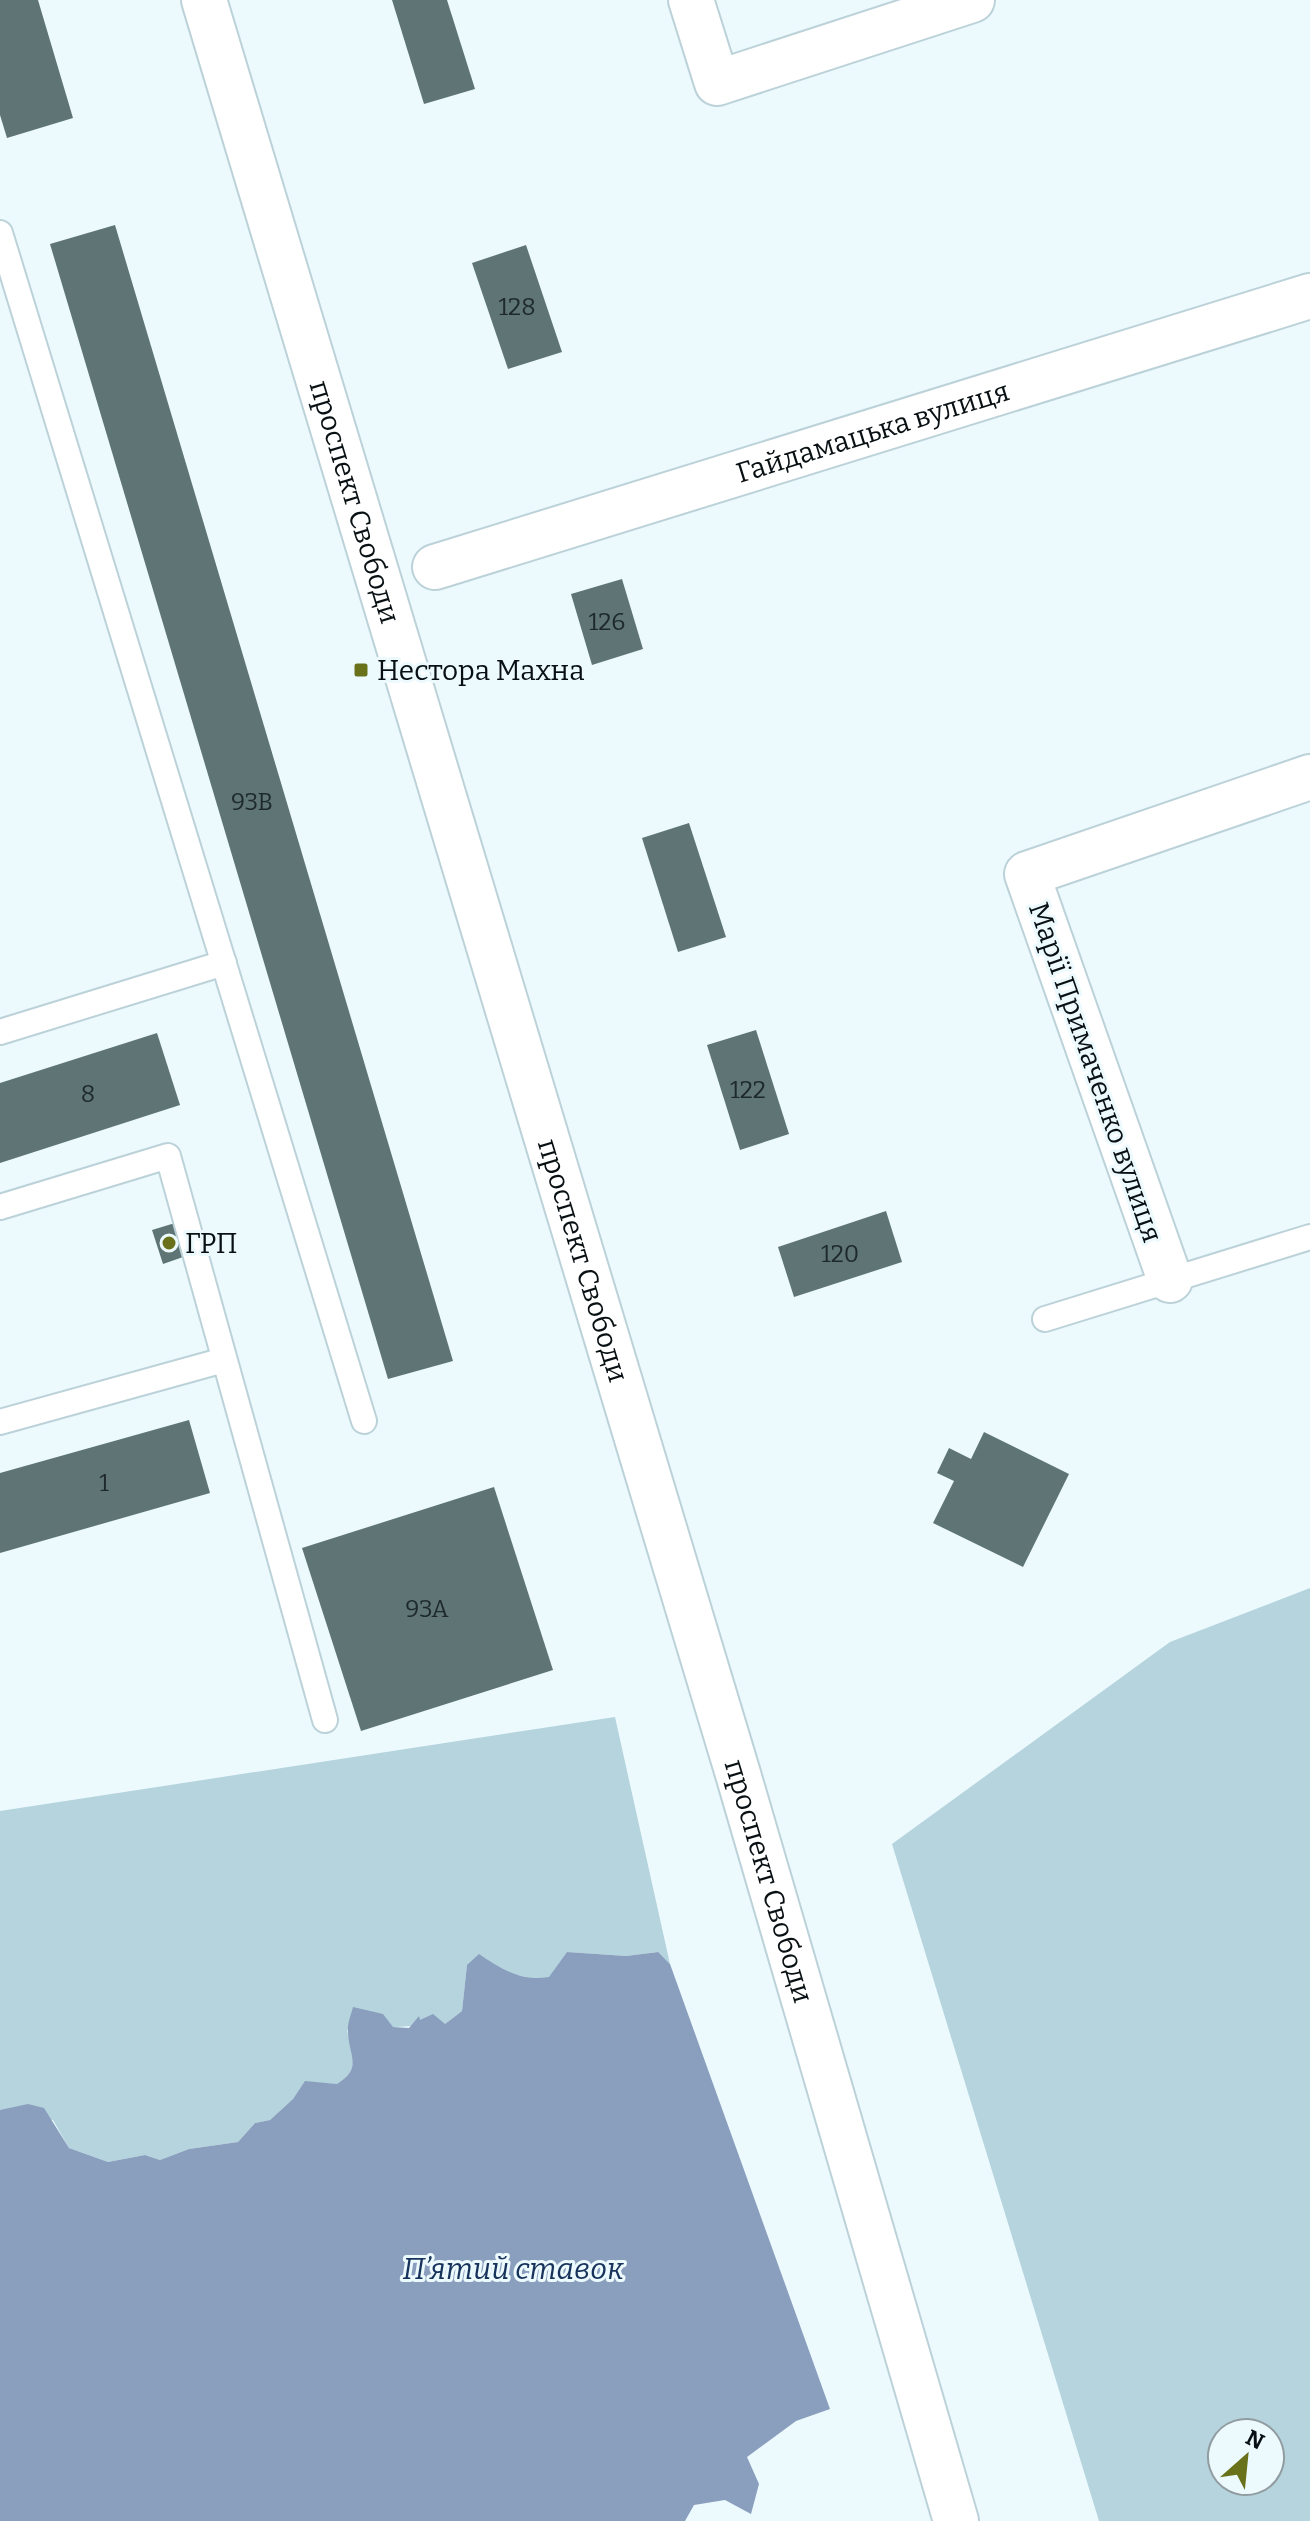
<svg xmlns="http://www.w3.org/2000/svg" width="1310" height="2521" viewBox="0 0 1310 2521" font-family="Bitter,serif">
	<style>
		.green { fill: #b5d4dd; fill-rule: evenodd }
		.water { fill: #8a9ebd }
		.building { fill: #5f7575 }
		.lines { fill: none; stroke-linecap: round; stroke-linejoin: round }
		.lane-casing { stroke: #bcd2d9; stroke-width: 28 }
		.street-casing { stroke: #bcd2d9; stroke-width: 48 }
		.lane { stroke: #fff; stroke-width: 24 }
		.street { stroke: #fff; stroke-width: 44 }
		.poi-dot { fill: #69721a; stroke: #ecfafe; stroke-width: 3 }
		.labels { text-anchor: middle; stroke-width: 6; stroke-linejoin: round; paint-order: stroke }
		.number-label { font-size: 24px; fill: #1e292c }
		.street-label { font-size: 28px; fill: #091013; stroke: #ecfafe }
		.poi-label { font-size: 28px; fill: #091013; stroke: #ecfafe; text-anchor: start }
		.water-label { font-size: 30px; font-style: italic; fill: #17325b; stroke: #ecfafe }
	</style>
	<rect width="100%" height="100%" fill="#ecfafe"/>
	<g class="green">
		<path d="M1310 1588V2521H1099L892 1844 1170 1642ZM1270 2433V2481H1222V2433Z"/>
		<path d="M615 1717 670 1964 657 1952 626 1956 567 1952 549 1978 536 1979 467 1965 462 2011 445 2024 347 2030C353 2055 361 2068 337 2084L305 2082 293 2099 270 2120 255 2123 238 2142 189 2149 160 2160 145 2155 108 2162 69 2148 53 2120 0 2110V1811Z"/>
	</g>
	<path class="water" d="M567 1952 626 1956 658 1952 670 1964 830 2409 796 2421 747 2457 759 2484 751 2514 725 2500 694 2505 685 2521H0V2110L28 2104 44 2108 69 2148 108 2162 145 2155 160 2160 189 2149 238 2142 255 2123 270 2120 293 2099 305 2081 337 2084C363 2067 349 2057 348 2032 347 2024 351 2015 353 2007L383 2014 393 2027 409 2028 419 2016 420 2020 433 2014 445 2024 462 2011 467 1965 479 1954C501 1969 522 1982 549 1977Z"/>
	<g class="building">
		<polygon points="0,0 38,0 73,118 7,138 0,115"/>
		<polygon points="392,0 447,0 475,89 424,104"/>
		<polygon points="115,225 453,1361 388,1379 50,244"/>
		<polygon points="526,245 562,352 508,369 472,263"/>
		<polygon points="622,579 643,649 592,665 571,594"/>
		<polygon points="689,823 726,937 678,952 642,838"/>
		<polygon points="756,1030 789,1134 740,1150 707,1045"/>
		<polygon points="157,1033 180,1105 0,1163 0,1083"/>
		<polygon points="886,1211 902,1262 794,1297 778,1247"/>
		<polygon points="175,1223 186,1256 163,1264 152,1230"/>
		<polygon points="189,1420 210,1493 0,1553 0,1473"/>
		<polygon points="984,1432 1069,1474 1023,1567 933,1523 954,1481 937,1473 949,1448 971,1459"/>
		<polygon points="494,1487 553,1670 361,1731 302,1548"/>
	</g>
	<g class="lines">
		<defs>
			<g id="lane">
				<polyline points="0,233 364,1421"/>
				<polyline points="0,1032 224,963"/>
				<polyline points="0,1207 168,1156 325,1720"/>
				<polyline points="1045,1319 1310,1237"/>
				<polyline points="0,1422 224,1360"/>
			</g>
			<g id="street">
				<path id="s1" d="M204 0 738 1774 956 2521"/>
				<polyline points="691,0 717,83 972,0"/>
				<path id="s2" d="M435 567 1310 296"/>
				<polyline points="1170,1280 1027,874 1310,777"/>
			</g>
		</defs>
		<use href="#lane" class="lane-casing"/>
		<use href="#street" class="street-casing"/>
		<use href="#lane" class="lane"/>
		<use href="#street" class="street"/>
	</g>
	<g class="poi-dot">
		<rect x="353" y="662" width="16" height="16" rx="4"/>
		<circle cx="169" cy="1243" r="8"/>
	</g>
	<g class="labels">
		<g class="number-label">
			<text x="517" y="315">128</text>
			<text x="607" y="630">126</text>
			<text x="252" y="810">93В</text>
			<text x="748" y="1098">122</text>
			<text x="88" y="1102">8</text>
			<text x="840" y="1262">120</text>
			<text x="104" y="1491">1</text>
			<text x="427" y="1617">93А</text>
		</g>
		<g class="street-label">
			<text dy="10" stroke="none"><textPath href="#s2" startOffset="458">Гайдамацька вулиця</textPath></text>
			<text dy="10" stroke="none"><textPath href="#s1" startOffset="524">проспект Свободи</textPath></text>
			<text transform="translate(1096 1072) rotate(71)" y="10">Марії Примаченко вулиця</text>
			<text dy="10" stroke="none"><textPath href="#s1" startOffset="1316">проспект Свободи</textPath></text>
			<text dy="10" stroke="none"><textPath href="#s1" startOffset="1964">проспект Свободи</textPath></text>
		</g>
		<g class="poi-label">
			<text x="377" y="680">Нестора Махна</text>
			<text x="185" y="1253">ГРП</text>
		</g>
		<g class="water-label">
			<text x="513" y="2279">П’ятий ставок</text>
		</g>
	</g>
	<g transform="translate(1246 2457) rotate(27)"><circle r="38" fill="#ecfafe" stroke="#919ca0" stroke-width="2"/>
	<path d="M0-6L14 30L0 20L-14 30Z" fill="#69721a"/>
	<text y="-12" font-size="22" font-weight="bold" text-anchor="middle" fill="#091013">N</text>
	</g>
</svg>
